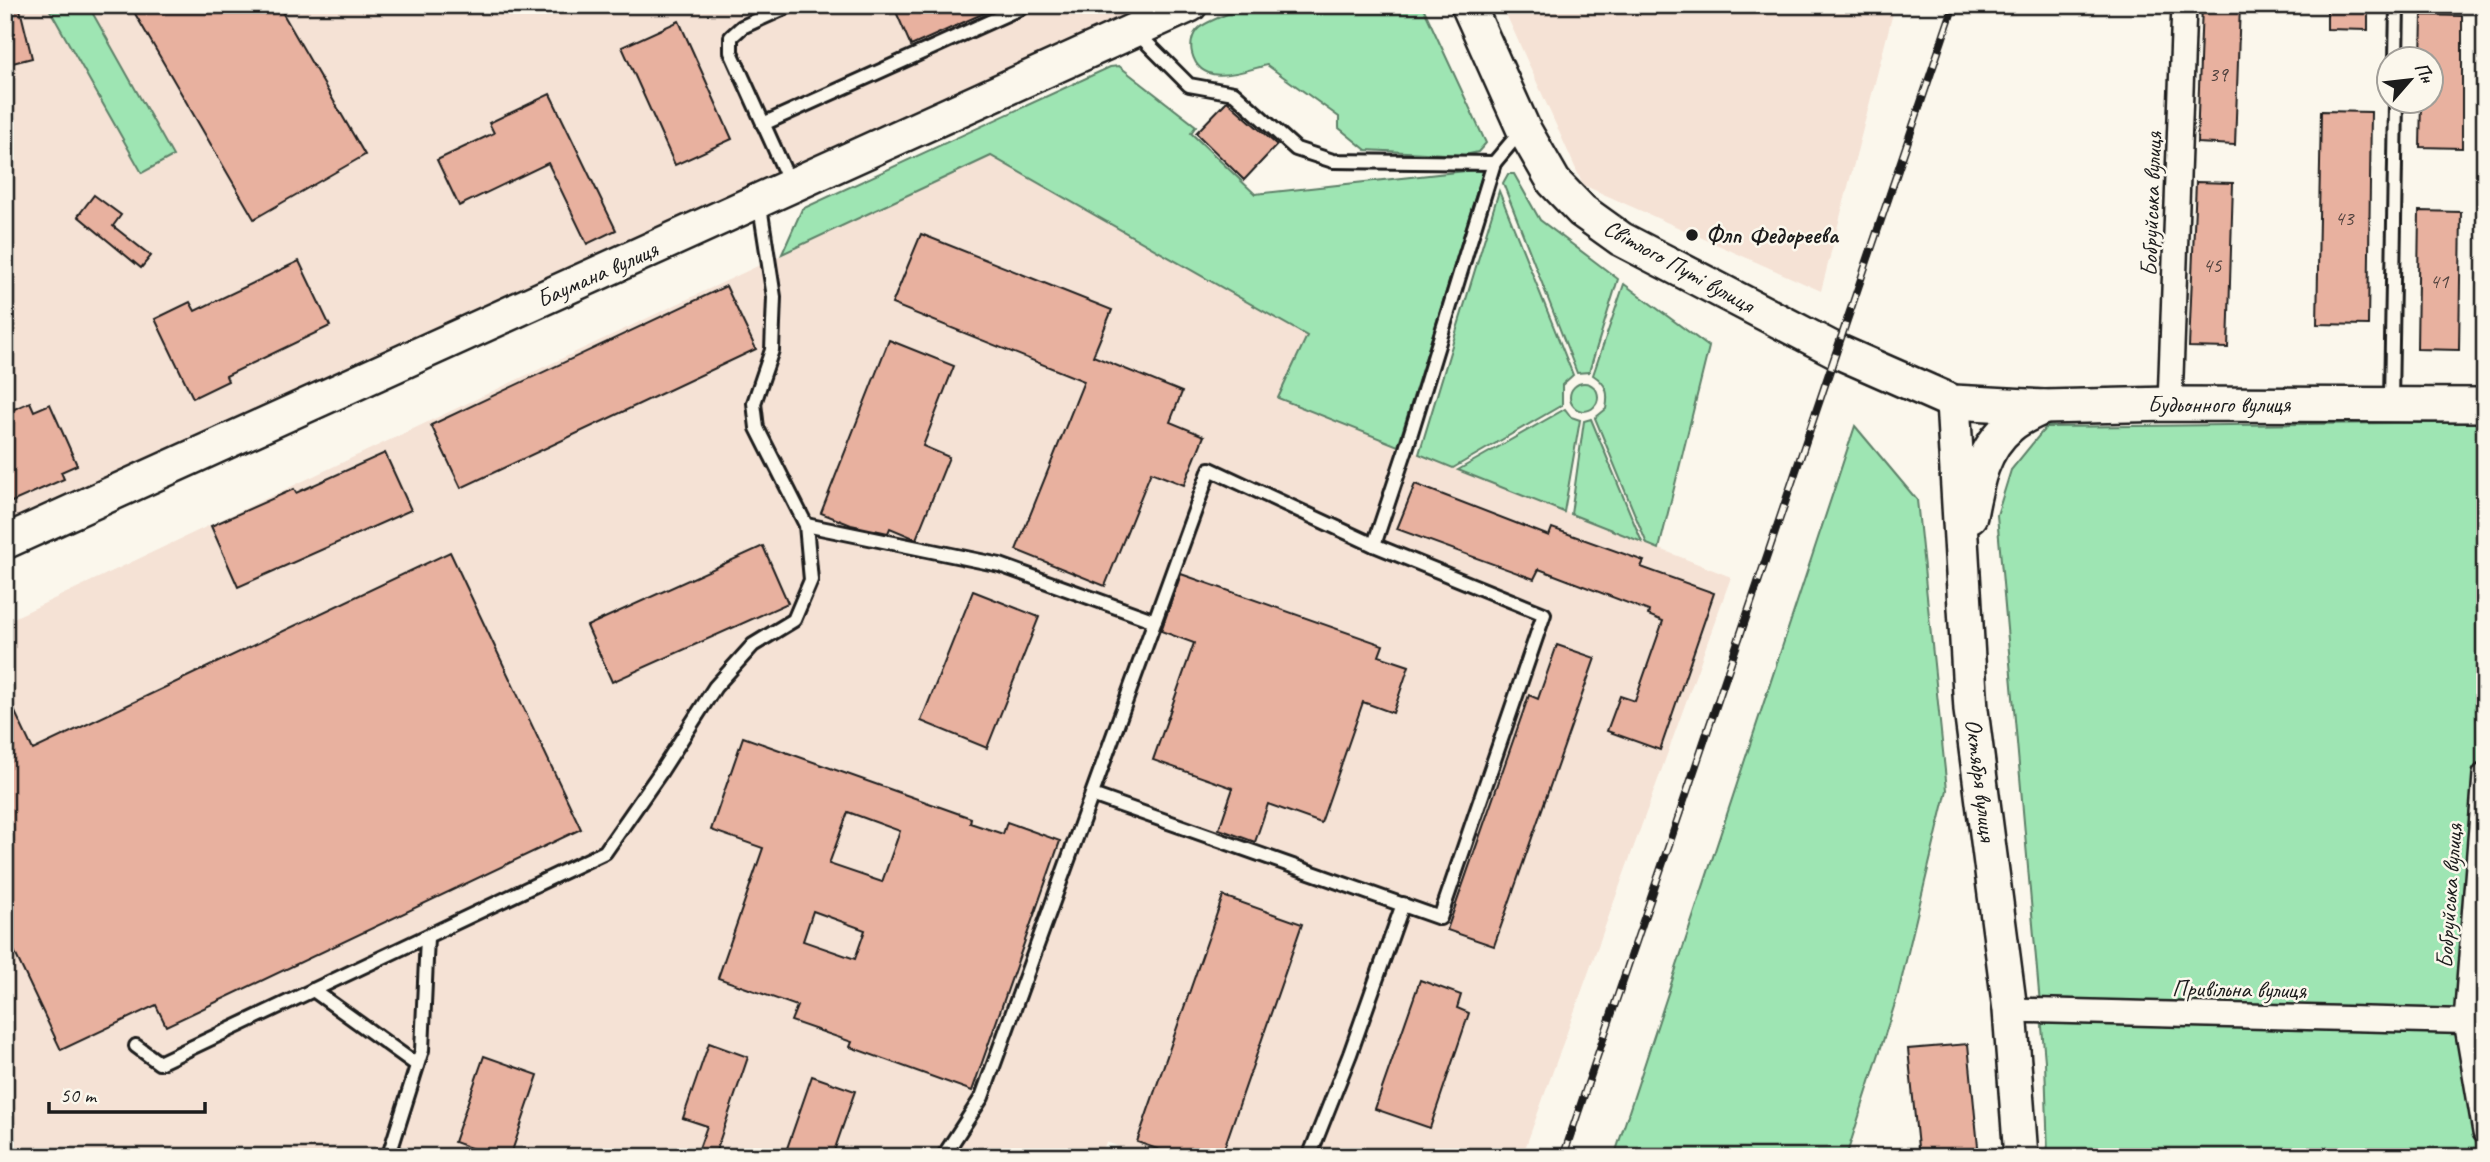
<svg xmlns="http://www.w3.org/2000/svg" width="2490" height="1162" viewBox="0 0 2490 1162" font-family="Caveat,sans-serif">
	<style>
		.built { fill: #f5e2d5 }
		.green { fill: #9ee5b3; stroke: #5d8068; stroke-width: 2 }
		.building { fill: #e8b19f; stroke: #1c1c1c; stroke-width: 2; fill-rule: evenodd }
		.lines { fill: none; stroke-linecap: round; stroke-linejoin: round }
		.service-casing { stroke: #1c1c1c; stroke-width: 18 }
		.minor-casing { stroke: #1c1c1c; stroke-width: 28 }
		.secondary-casing { stroke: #1c1c1c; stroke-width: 38 }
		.service { stroke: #fbf7ec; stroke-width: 12 }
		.minor { stroke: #fbf7ec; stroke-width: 23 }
		.secondary { stroke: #fbf7ec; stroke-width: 33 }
		.rail-casing { stroke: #1c1c1c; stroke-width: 8 }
		.rail { stroke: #fbf7ec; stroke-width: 5; stroke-dasharray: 16; stroke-linecap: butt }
		.poi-dot { fill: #1c1c1c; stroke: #fbf7ec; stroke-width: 2.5 }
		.labels { text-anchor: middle; stroke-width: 5; stroke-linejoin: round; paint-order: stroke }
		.number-label { font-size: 21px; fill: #4f413d }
		.street-label { font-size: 24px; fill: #1c1c1c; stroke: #fbf7ec }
		.poi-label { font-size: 24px; font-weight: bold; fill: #1c1c1c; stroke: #fbf7ec; text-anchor: start }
	</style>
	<rect width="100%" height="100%" fill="#fbf7ec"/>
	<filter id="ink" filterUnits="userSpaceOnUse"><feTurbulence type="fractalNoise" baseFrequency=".0143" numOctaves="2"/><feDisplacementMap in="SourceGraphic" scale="14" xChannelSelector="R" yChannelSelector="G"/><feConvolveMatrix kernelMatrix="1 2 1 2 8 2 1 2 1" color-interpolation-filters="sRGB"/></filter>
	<g filter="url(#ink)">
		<g class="built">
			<polygon points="5,5 1149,5 1129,19 5,528"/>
			<polygon points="1502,5 1895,5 1821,291 1583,185"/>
			<polygon points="990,156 1308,336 1278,398 1731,577 1522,1157 1146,1157 1106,1142 1100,1157 5,1157 5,622"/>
		</g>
		<g class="green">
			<polygon points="47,5 88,5 173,156 142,173"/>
			<path d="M1249 5H1422L1486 143 1478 152 1465 155 1366 150 1339 128V117L1267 65C1243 71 1201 89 1192 53 1190 45 1192 34 1199 28 1208 20 1237 11 1249 5Z"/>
			<polygon points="1119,66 1196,126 1191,133 1255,194 1484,169 1398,446 1278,398 1307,336 991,156 782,254 802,209 1110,67"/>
			<polygon points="1508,174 1514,174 1540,220 1618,279 1589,372 1577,373 1503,183"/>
			<polygon points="1499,191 1573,375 1562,385 1562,405 1453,468 1419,454"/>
			<path d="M1624 284 1709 347 1659 549 1647 544 1595 418 1606 409C1609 393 1607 384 1593 375Z"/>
			<circle cx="1584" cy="397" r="14"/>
			<polygon points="1565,409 1571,417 1580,420 1564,512 1458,470"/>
			<polygon points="1591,419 1642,542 1571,514 1584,421"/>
			<polygon points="2485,422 2485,1157 2048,1157 2045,1061 1997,515 2011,470 2046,427"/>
			<polygon points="1855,426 1917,500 1947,790 1898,994 1846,1157 1614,1157"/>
		</g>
		<g class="building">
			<polygon points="5,5 19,5 32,58 5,65"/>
			<polygon points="130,5 278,5 365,155 254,219"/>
			<polygon points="893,5 1002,5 911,46"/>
			<polygon points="2202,5 2240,5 2235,145 2197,143"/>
			<polygon points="2327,5 2368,5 2368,30 2327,29"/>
			<polygon points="2422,15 2462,16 2462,148 2420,147 2421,102 2431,102 2431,60 2421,60"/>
			<polygon points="679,21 732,139 675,165 622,47"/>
			<polygon points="550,94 616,230 587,244 548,163 459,206 437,160 494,133 489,123"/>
			<polygon points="1227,101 1277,145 1244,180 1196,133"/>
			<polygon points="2321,111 2371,112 2368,325 2317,324"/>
			<polygon points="2196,182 2233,183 2228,348 2189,347"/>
			<polygon points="94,195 121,215 113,226 151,256 141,268 78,216"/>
			<polygon points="2419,211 2461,212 2459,350 2417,349"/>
			<polygon points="921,234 1112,310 1093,356 1182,392 1170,422 1204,436 1184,485 1151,472 1105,586 1016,550 1084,381 892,304"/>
			<polygon points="299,261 330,326 226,376 228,381 193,398 155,319 190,302 195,311"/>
			<polygon points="726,286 756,349 461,488 431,425"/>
			<polygon points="889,340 954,366 923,446 949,457 916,539 890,528 888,533 851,525 821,513"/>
			<polygon points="30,402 34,411 50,404 77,465 61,472 64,479 5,505 5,413"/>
			<polygon points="385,453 411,510 238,587 211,526 294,489 296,493"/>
			<polygon points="1415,484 1549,536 1552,528 1644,561 1641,567 1714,593 1660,750 1607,731 1620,696 1635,701 1663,621 1648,615 1649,611 1539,569 1534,579 1397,529"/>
			<polygon points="763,546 788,603 612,682 587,626"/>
			<polygon points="450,552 581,829 166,1026 156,1005 61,1050 5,932 5,691 33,750"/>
			<polygon points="1181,574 1383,645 1379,656 1409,666 1393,713 1363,702 1321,823 1268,804 1255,842 1219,829 1233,788 1153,760 1194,643 1161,631"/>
			<polygon points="973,591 1039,617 987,748 921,721"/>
			<polygon points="1557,645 1595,658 1494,946 1447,930 1529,695 1538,699"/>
			<path d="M743 737 971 818 970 823 1003 834 1007 822 1060 841 972 1091 850 1047 852 1042 791 1021 797 1006 718 978 763 848 711 830ZM848 812 900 831 882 882 829 864ZM813 911 865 930 855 959 803 941Z"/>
			<polygon points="1223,896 1302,924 1221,1157 1180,1157 1137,1142"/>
			<polygon points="1420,980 1461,995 1457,1008 1469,1013 1430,1128 1375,1109"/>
			<polygon points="709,1043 748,1057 714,1157 696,1157 707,1126 683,1118"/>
			<polygon points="1968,1044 1979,1157 1919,1157 1908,1049"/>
			<polygon points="484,1056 538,1075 510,1157 496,1157 454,1142"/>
			<polygon points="812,1076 855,1091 832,1157 784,1157"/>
		</g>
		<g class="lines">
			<defs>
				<g id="service">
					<polyline points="1135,31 1189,85 1234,93 1296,149 1333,161 1494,163 1521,131"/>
					<polyline points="2396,60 2397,5"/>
					<polyline points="763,124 1027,5"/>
					<polyline points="791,185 731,52 731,37 742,27 791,5"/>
					<polyline points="2391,402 2396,102"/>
					<polyline points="806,525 1000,565 1155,621"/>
					<polyline points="1092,795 1440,918 1544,614 1374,545"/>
					<polyline points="313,990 417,1065"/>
					<polyline points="136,1046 159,1063 605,852 660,773 715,687 753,645 794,620 811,580 806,525 757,428 754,403 772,350 774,297 759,200"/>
					<polyline points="392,1157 390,1152 422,1050 427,937"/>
					<polyline points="943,1157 982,1097 1210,469 1374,545 1406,449 1494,163"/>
					<polyline points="1309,1157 1350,1054 1403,904"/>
				</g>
				<g id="minor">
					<polyline points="2170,404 2184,5"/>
					<polyline points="2485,775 2466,1021 2485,1132"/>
					<polyline points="2010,1010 2485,1022"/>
				</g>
				<g id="secondary">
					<polyline points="1468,5 1523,128 1554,182 1582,211 1621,239 1837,351 1953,402 2044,407 2170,404 2485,405"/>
					<polyline points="1953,402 1971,710 2010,1010 2021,1157"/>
					<path d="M1970 516C1976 483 1983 448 2010 426 2019 418 2033 412 2044 407"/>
					<polyline points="5,542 1190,5"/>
				</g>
			</defs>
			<use href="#service" class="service-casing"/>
			<use href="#minor" class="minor-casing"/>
			<use href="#secondary" class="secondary-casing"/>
			<use href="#service" class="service"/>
			<use href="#minor" class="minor"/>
			<use href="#secondary" class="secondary"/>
			<defs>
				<polyline id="rail" points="1563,1157 1954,5"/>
			</defs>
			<use href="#rail" class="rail-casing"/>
			<use href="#rail" class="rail"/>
		</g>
	</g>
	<circle class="poi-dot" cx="1692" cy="235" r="7"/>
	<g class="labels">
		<g class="number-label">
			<text x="2218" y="81">39</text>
			<text x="2344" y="225">43</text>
			<text x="2212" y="272">45</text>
			<text x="2439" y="288">41</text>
		</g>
		<g class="street-label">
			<text transform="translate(2151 204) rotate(-88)" y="8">Бобруйська вулиця</text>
			<text transform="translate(1679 266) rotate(29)" y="8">Світлого Путі вулиця</text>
			<text transform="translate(597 274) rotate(-24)" y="8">Баумана вулиця</text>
			<text x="2219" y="412">Будьонного вулиця</text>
			<text transform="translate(1981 780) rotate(83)" y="8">Октября вулиця</text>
			<text transform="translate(2449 896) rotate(-86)" y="8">Бобруйська вулиця</text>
			<text transform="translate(2239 989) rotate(1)" y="8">Привільна вулиця</text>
		</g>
		<g class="poi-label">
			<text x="1706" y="243">Флп Федореева</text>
		</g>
	</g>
	<rect width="2490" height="1162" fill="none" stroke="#fbf7ec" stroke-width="28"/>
	<rect x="14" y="14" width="2462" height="1134" fill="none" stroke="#1c1c1c" stroke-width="2.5" filter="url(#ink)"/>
	<g transform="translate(2410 80) rotate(62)"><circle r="33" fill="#fbf7ec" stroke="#a29f99" stroke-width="2"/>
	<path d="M0-5L12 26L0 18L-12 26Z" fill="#1c1c1c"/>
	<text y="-10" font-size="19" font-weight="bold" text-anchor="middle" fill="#1c1c1c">Пн</text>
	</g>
	<path d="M49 1102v10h156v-10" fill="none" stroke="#1c1c1c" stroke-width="3.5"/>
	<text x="60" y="1102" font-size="21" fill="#1c1c1c" stroke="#fbf7ec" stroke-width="5" paint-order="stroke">50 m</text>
</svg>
